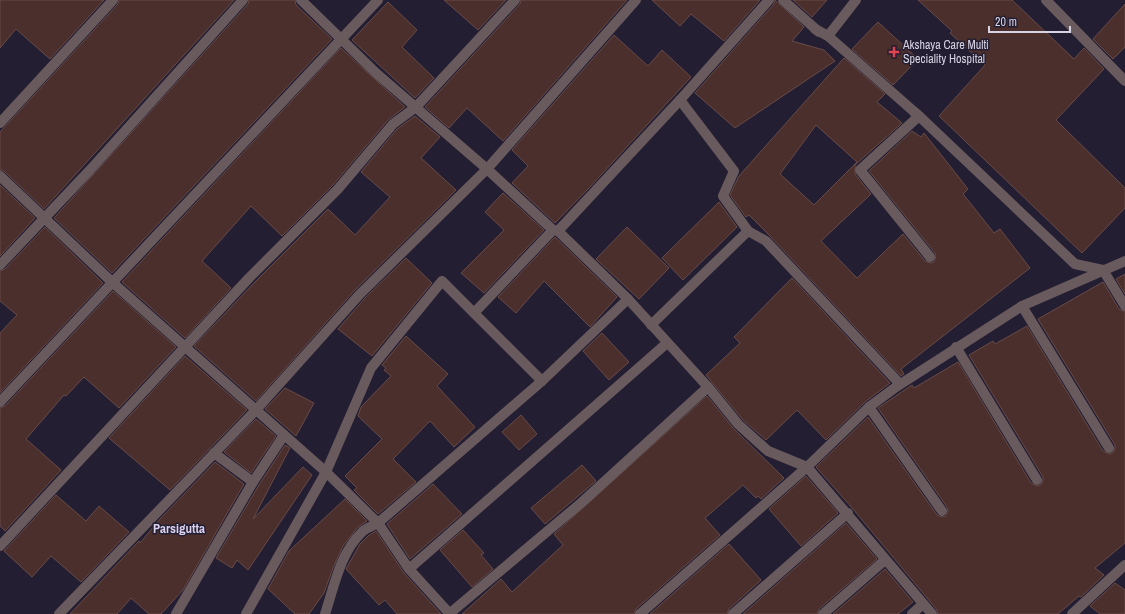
<svg xmlns="http://www.w3.org/2000/svg" width="1125" height="614" viewBox="0 0 1125 614" font-family="'Archivo Narrow',sans-serif">
	<style>
		.building { fill: #4a2f2c; stroke: #684b48; fill-rule: evenodd }
		.lines { fill: none; stroke-linecap: round; stroke-linejoin: round }
		.street { stroke: #695b5d; stroke-width: 10 }
		.health-dot { fill: #e0444e; stroke: #241e33; stroke-width: 1.5 }
		.labels { text-anchor: middle; stroke-width: 3; stroke-linejoin: round; paint-order: stroke }
		.poi-label { font-size: 12px; fill: #d7d3e2; stroke: #241e33; text-anchor: start }
		.neighbourhood-label { font-size: 13px; font-weight: bold; fill: #dad2ef; stroke: #241e33 }
	</style>
	<rect width="100%" height="100%" fill="#241e33"/>
	<g class="building">
		<polygon points="0,0 104,0 50,59 16,29 0,48"/>
		<polygon points="119,0 234,0 44,209 4,171 0,170 0,132 118,4"/>
		<polygon points="249,0 295,0 296,5 332,39 112,273 54,218 248,4"/>
		<polygon points="444,0 506,0 478,30"/>
		<polygon points="521,0 627,0 503,141 467,108 449,128 425,107 520,4"/>
		<polygon points="652,0 760,0 724,41 691,14 680,26"/>
		<polygon points="775,0 804,27 792,41 824,50 835,61 735,128 695,93 774,4"/>
		<polygon points="793,0 827,0 812,17"/>
		<polygon points="918,0 1012,0 1074,59 1084,48 1104,69 1056,120 1125,188 1125,208 1082,253 939,116 985,65 950,33 952,31"/>
		<polygon points="388,2 417,30 402,47 434,78 415,98 352,40"/>
		<polygon points="1125,4 1125,47 1113,59 1093,39"/>
		<polygon points="878,22 918,59 893,85 852,49"/>
		<polygon points="614,35 648,66 662,50 691,77 590,187 555,223 512,183 528,166 512,150"/>
		<polygon points="341,48 405,107 388,120 333,185 282,236 251,206 202,261 231,288 185,338 122,282"/>
		<path d="M844 58 885 94 877 102 902 123 855 165V174L871 194 821 241 857 278 903 234 925 261 931 263 934 262 936 256 935 253 869 171 912 131 921 137 924 133 968 189 963 194 994 233 1000 229 1030 268 901 369 904 374 901 376 771 237 749 215 746 217 730 195 739 176ZM816 125 857 162 814 205 780 174Z"/>
		<polygon points="415,116 440,137 421,158 456,190 355,290 256,401 194,346 254,283 328,209 355,235 390,197 361,172 397,129"/>
		<polygon points="0,185 35,218 0,256"/>
		<polygon points="503,193 544,230 484,293 461,273 504,230 485,212"/>
		<polygon points="719,202 737,227 683,280 662,258"/>
		<polygon points="45,227 103,283 0,393 0,333 17,315 0,301 0,271 5,269"/>
		<polygon points="627,227 669,268 639,299 596,259"/>
		<polygon points="555,237 617,297 590,327 544,281 516,313 498,297"/>
		<polygon points="406,258 432,283 372,356 338,329 365,298"/>
		<polygon points="1125,274 1125,294 1116,279"/>
		<polygon points="792,278 890,383 865,402 826,440 797,410 766,440 743,420 706,375 740,343 734,337"/>
		<polygon points="1103,282 1119,309 1125,312 1125,543 1095,568 1104,575 1081,597 1079,596 1058,614 938,614 937,610 853,509 816,467 868,417 937,515 942,517 946,516 948,511 947,507 878,408 912,385 914,388 958,362 1031,483 1037,486 1041,485 1043,480 1043,477 969,355 993,341 995,344 1027,326 1103,451 1109,454 1113,453 1115,448 1115,445 1038,319"/>
		<polygon points="113,291 176,347 119,408 84,377 66,396 64,395 26,439 61,470 5,531 0,526 0,408 5,406"/>
		<polygon points="602,333 629,362 609,380 583,351"/>
		<polygon points="406,336 448,374 437,386 475,427 454,447 430,421 393,459 416,482 378,514 354,490 357,488 345,476 382,439 358,416 361,407 391,376 384,370 386,368 382,365"/>
		<polygon points="185,356 247,410 170,490 109,438"/>
		<polygon points="285,388 314,403 296,436 265,409"/>
		<polygon points="707,396 733,428 784,478 761,499 758,496 756,498 743,485 705,518 720,535 636,609 634,614 462,614 501,579 512,592 563,545 554,534"/>
		<polygon points="521,415 537,434 519,450 502,432"/>
		<polygon points="256,419 276,436 251,473 224,452"/>
		<polygon points="285,445 290,448 253,519 303,467 312,475 248,570 237,560 232,568 216,558 259,485"/>
		<polygon points="215,462 244,484 183,590 161,614 149,614 131,598 117,614 70,614 139,541 140,543 160,519"/>
		<polygon points="582,465 596,481 545,524 531,508"/>
		<polygon points="806,476 838,513 801,546 769,509"/>
		<polygon points="433,484 462,514 410,559 387,524"/>
		<polygon points="56,495 86,521 99,506 129,532 81,582 51,556 32,577 4,551"/>
		<polygon points="345,499 367,521 357,528 343,546 333,568 324,593 309,614 295,614 268,589 289,551"/>
		<polygon points="846,523 877,559 819,609 817,614 743,614"/>
		<polygon points="463,530 484,553 481,555 493,569 472,587 440,550"/>
		<polygon points="376,531 404,573 441,614 397,614 385,600 379,605 346,569 360,544 368,536"/>
		<polygon points="729,544 761,580 729,609 727,614 650,614"/>
		<polygon points="885,569 913,602 898,614 833,614"/>
		<polygon points="1115,583 1125,590 1125,614 1100,614 1090,606"/>
	</g>
	<g class="lines">
		<g class="street">
			<path d="M301 0 376 73 487 169 553 230 558 231 628 299 542 381 378 523C373 526 366 528 362 532 340 553 334 587 325 614"/>
			<polyline points="783,0 819,32"/>
			<polyline points="1046,0 1125,81"/>
			<polyline points="815,29 828,36 919,116 1075,264 1103,270 1125,306"/>
			<polyline points="828,36 856,0"/>
			<polyline points="914,112 919,116 860,170 930,257"/>
			<polyline points="0,123 113,0"/>
			<polyline points="0,176 112,282 326,472 378,523 409,569 450,614"/>
			<polyline points="558,231 680,100 769,0"/>
			<polyline points="748,231 766,241 900,384"/>
			<polyline points="0,265 90,170 243,0"/>
			<polyline points="628,299 708,387 738,424 768,451 807,467 932,614"/>
			<polyline points="1022,306 1109,448"/>
			<polyline points="474,313 553,230"/>
			<polyline points="651,325 748,231 723,196 734,171 680,100"/>
			<polyline points="956,347 1037,480"/>
			<polyline points="0,402 378,0"/>
			<polyline points="869,407 942,511"/>
			<polyline points="214,453 253,482"/>
			<polyline points="0,546 249,278 338,189 393,124 416,107 515,0"/>
			<polyline points="409,569 667,343"/>
			<polyline points="59,614 256,410 360,294 487,169 636,0"/>
			<polyline points="176,614 253,482 284,435"/>
			<polyline points="246,614 326,472 371,368 442,281 542,381"/>
			<polyline points="449,614 581,503 708,387"/>
			<polyline points="640,614 807,467 869,407 896,387 1022,306 1125,261"/>
			<polyline points="733,614 848,513"/>
			<polyline points="823,614 885,560"/>
			<polyline points="912,614 923,604"/>
			<polyline points="1072,614 1125,565"/>
		</g>
	</g>
	<path class="health-dot" d="M892 46h4v4h4v4h-4v4h-4v-4h-4v-4h4z"/>
	<g class="labels">
		<g class="poi-label">
			<text x="903" y="49">Akshaya Care Multi<tspan x="903" dy="14">Speciality Hospital</tspan></text>
		</g>
		<g class="neighbourhood-label">
			<text x="179" y="533">Parsigutta</text>
		</g>
	</g>
	<path d="M989 26v6h81v-6" fill="none" stroke="#d7d3e2" stroke-width="2"/>
	<text x="995" y="26" font-size="12" fill="#d7d3e2" stroke="#241e33" stroke-width="3" paint-order="stroke">20 m</text>
</svg>
